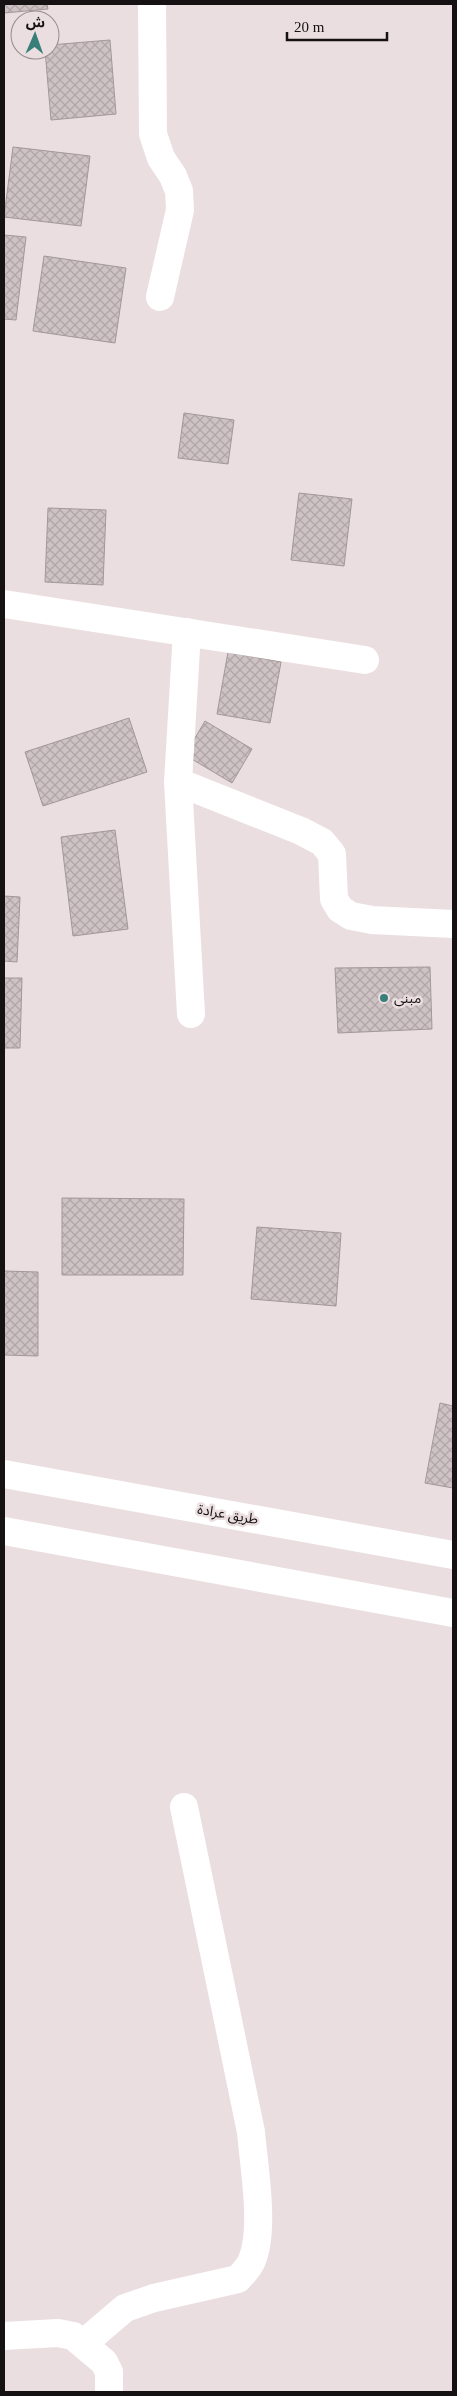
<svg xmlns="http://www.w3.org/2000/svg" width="457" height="2396" viewBox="0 0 457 2396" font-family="'Times New Roman','Noto Sans Arabic',serif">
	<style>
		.building { fill: url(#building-cross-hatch); stroke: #a39799 }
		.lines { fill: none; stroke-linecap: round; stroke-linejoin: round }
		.minor { stroke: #fff; stroke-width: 28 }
		.major { stroke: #fff; stroke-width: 28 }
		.poi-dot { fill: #387f7a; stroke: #ebdee0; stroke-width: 2 }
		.labels { text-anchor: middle; stroke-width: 5; stroke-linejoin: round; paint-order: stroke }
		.poi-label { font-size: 14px; fill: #161112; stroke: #ebdee0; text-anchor: start }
		.street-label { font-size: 14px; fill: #161112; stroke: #ebdee0 }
	</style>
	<defs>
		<pattern id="building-cross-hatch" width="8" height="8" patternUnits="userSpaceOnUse" patternTransform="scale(1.25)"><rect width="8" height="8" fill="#cec2c4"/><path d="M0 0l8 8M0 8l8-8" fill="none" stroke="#b0a6a7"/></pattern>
	</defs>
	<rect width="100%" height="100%" fill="#ebdee0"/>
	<g class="building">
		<polygon points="4,4 47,4 48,9 4,13"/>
		<polygon points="110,40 116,114 51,120 45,50 50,50 50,45"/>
		<polygon points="13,147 90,156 81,226 4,217"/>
		<polygon points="4,235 26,237 16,320 4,319"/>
		<polygon points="44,256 126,268 115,343 33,331"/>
		<polygon points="184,413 234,420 228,464 178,458"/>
		<polygon points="299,493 352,499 344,566 291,560"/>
		<polygon points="48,508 106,510 103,585 45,582"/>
		<polygon points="228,652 281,662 270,723 217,714"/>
		<polygon points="129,718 147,772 43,806 25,752"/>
		<polygon points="205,721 252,749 232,783 185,755"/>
		<polygon points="115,830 128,929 73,936 61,837"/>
		<polygon points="4,896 20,897 17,962 4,961"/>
		<polygon points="430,967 432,1029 338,1033 335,968"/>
		<polygon points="4,978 22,978 20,1048 4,1048"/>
		<polygon points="62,1198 184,1199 183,1275 62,1275"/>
		<polygon points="257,1227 341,1233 336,1306 251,1299"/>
		<polygon points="4,1271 38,1272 38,1356 4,1355"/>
		<polygon points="440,1403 453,1406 453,1488 425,1483"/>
	</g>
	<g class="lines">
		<g class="minor">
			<polyline points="152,4 153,134 161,158 173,176 179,191 180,210 160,297"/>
			<polyline points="4,604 365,660"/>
			<polyline points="187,632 178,782 191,1014"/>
			<polyline points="178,782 301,831 322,842 332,854 334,899 340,909 351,916 372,920 453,924"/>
			<polyline points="4,2336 58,2333 73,2336 104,2362 109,2372 109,2392"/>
			<path d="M84 2343 125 2308 154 2298 238 2279C243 2273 249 2268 252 2260 265 2228 254 2168 251 2132L184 1807"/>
		</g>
		<g class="major">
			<polyline points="4,1474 453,1555"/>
			<polyline points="4,1531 453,1613"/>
		</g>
	</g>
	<circle class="poi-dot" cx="384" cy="998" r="5"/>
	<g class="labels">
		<g class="poi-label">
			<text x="394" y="1003">مبنى</text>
		</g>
		<g class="street-label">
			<text transform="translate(228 1514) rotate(10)" y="5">طريق عرادة</text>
		</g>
	</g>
	<rect width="457" height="2396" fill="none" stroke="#161112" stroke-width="10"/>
	<g transform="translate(35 35) rotate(2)"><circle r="24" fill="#ebdee0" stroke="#968c8e"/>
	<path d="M0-4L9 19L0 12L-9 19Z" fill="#387f7a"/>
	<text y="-8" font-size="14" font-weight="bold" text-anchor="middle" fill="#161112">ش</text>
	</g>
	<path d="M287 32v8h100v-8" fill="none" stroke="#161112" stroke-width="2.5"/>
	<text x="294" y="32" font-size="15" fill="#161112" stroke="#ebdee0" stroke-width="4" paint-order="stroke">20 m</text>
</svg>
